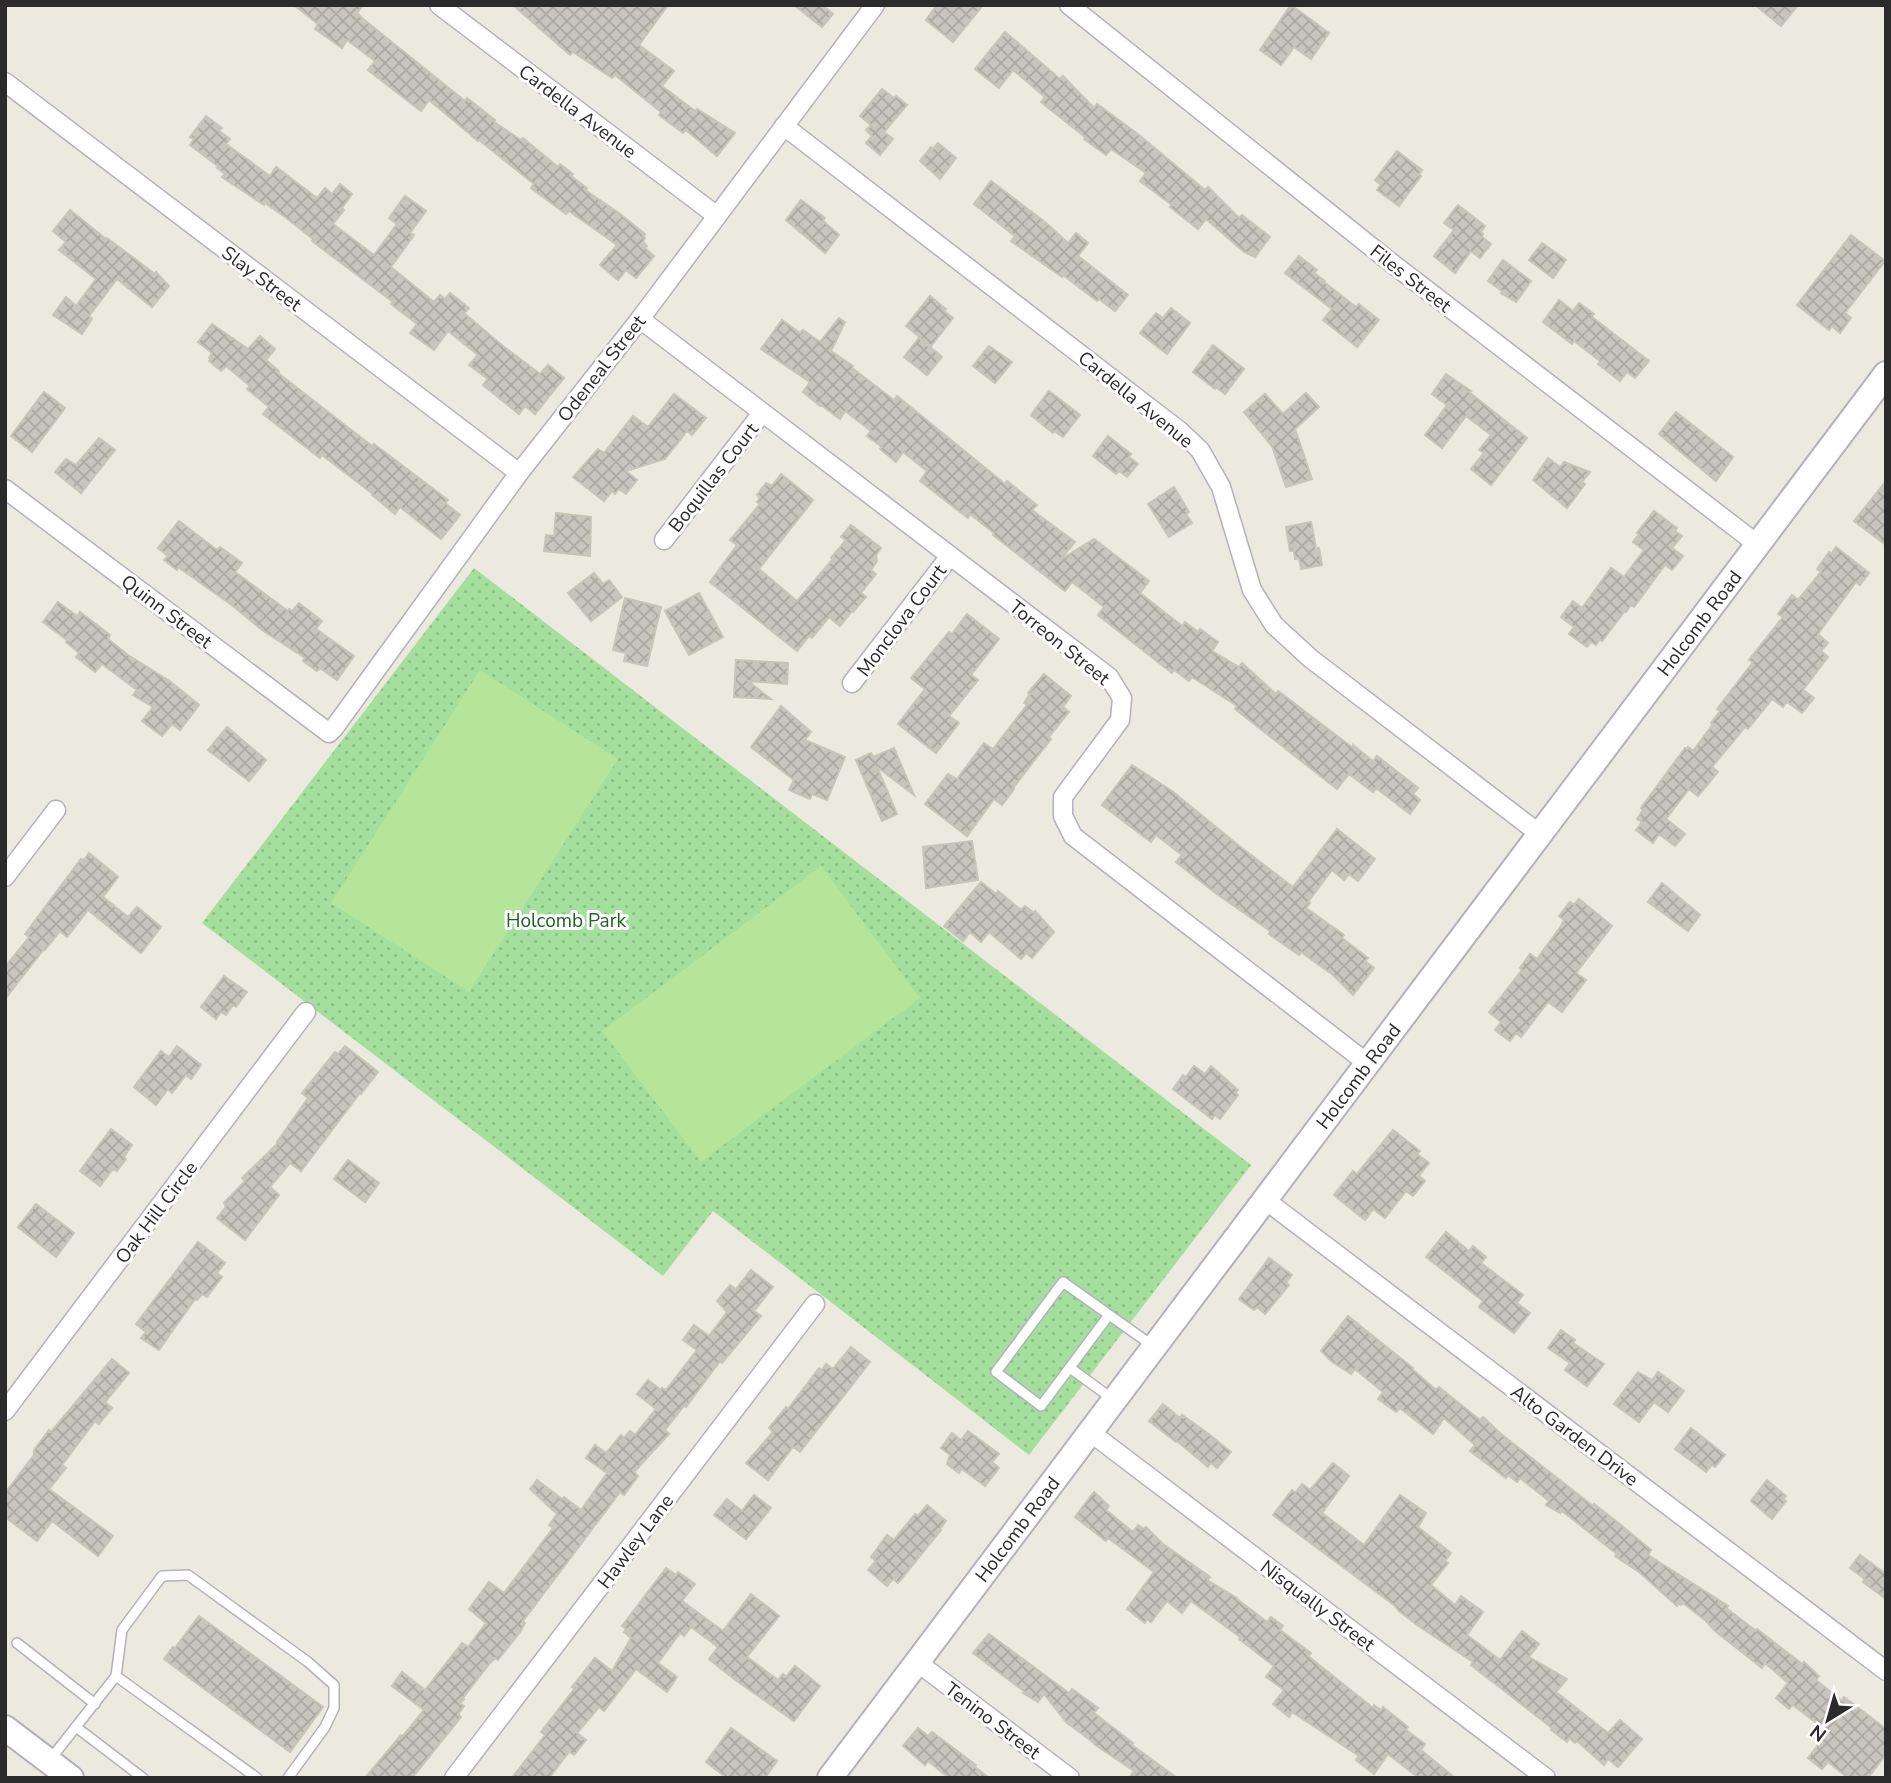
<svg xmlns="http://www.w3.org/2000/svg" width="1891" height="1783" viewBox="0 0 1891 1783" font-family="'Nunito Sans',sans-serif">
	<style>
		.grass { fill: url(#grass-dots) }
		.pitch { fill: #b4e59a }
		.building { fill: url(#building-cross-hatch); stroke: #c7c5b7; stroke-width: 2 }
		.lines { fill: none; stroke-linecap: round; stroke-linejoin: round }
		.lane-casing { stroke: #b2b1bd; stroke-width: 12 }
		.street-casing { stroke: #b2b1bd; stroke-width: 21 }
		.secondary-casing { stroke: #b2b1bd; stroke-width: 28 }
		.lane { stroke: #fff; stroke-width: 9 }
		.street { stroke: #fff; stroke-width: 18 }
		.secondary { stroke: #fff; stroke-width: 24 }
		.labels { text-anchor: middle; stroke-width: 6; stroke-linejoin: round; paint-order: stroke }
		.street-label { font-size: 19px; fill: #2b2b2b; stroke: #fff }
		.park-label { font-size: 19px; fill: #1f6321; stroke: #fff }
	</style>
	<defs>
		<pattern id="grass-dots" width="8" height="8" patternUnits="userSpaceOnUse" patternTransform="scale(1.75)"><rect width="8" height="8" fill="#a4df9d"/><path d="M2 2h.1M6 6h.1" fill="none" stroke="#8dc087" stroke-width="1.8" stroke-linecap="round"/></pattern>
		<pattern id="building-cross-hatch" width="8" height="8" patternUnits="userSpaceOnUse" patternTransform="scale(1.75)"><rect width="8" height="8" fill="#c7c5bd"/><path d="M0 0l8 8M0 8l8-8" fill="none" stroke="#aba9a3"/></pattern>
	</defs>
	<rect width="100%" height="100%" fill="#ece9de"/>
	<polygon class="grass" points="474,568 1251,1165 1029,1455 713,1211 663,1276 202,923"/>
	<g class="pitch">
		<polygon points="480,670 618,759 469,992 331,903"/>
		<polygon points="821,866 920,998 701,1162 602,1031"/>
	</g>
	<g class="building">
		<polygon points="294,5 363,5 357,13 362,18 465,101 467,98 495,120 494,122 521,140 523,138 558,167 560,164 573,174 571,176 587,188 585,190 619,213 645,234 643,236 645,238 643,242 647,246 645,248 654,256 636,278 626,270 618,280 600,265 617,245 569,211 566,214 531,188 534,184 479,140 478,141 429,100 421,111 368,70 375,61 347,40 342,48 315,29 318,24"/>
		<polygon points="513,5 668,5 639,45 674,71 662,86 695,111 697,109 735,133 717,156 686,130 683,133 659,115 661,112 615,75 612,78 573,52 570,55"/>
		<polygon points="794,5 822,5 833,14 822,27"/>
		<polygon points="937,5 983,5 953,42 926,20"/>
		<polygon points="1291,5 1329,33 1311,59 1294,47 1281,65 1260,50"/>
		<polygon points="1755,5 1798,5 1781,26"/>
		<polygon points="1005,32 1060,79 1063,76 1094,108 1097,104 1139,135 1205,190 1208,187 1239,218 1242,215 1270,237 1255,257 1244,252 1206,219 1198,229 1170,207 1172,205 1140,181 1146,173 1111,149 1106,155 1084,139 1085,137 1041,102 1045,97 1013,70 999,88 975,69"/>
		<polygon points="882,89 894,98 896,96 907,105 884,132 893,139 880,155 866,143 872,136 866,130 871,125 860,116"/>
		<polygon points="206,116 222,128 219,131 230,139 226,144 270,176 276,167 317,198 325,188 332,194 340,184 352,194 342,208 344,210 333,224 374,255 397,224 389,218 405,196 426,211 410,233 414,235 391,267 434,302 440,295 445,299 450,293 469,308 464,313 503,346 540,374 548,365 564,378 535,414 525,406 519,414 483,385 488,379 469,365 478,355 448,331 434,350 410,333 417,324 391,304 393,302 312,241 313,239 285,217 265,203 264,205 222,177 225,174 217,168 219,167 190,145 194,139 190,137"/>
		<polygon points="938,143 956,158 940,179 920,161 931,147 933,149"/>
		<polygon points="1397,151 1422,170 1419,174 1421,176 1399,206 1377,190 1381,185 1375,180"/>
		<polygon points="991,181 1045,222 1068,243 1076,233 1088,243 1078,256 1128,295 1115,311 1099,299 1097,301 1063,275 1062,277 1011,241 1015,236 974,204"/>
		<polygon points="801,200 825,218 823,221 839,235 825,253 786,220"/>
		<polygon points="1458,205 1485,226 1481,232 1483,234 1482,237 1491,244 1480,258 1471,251 1455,273 1434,256 1454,230 1444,223"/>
		<polygon points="70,210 106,239 107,238 155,274 156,272 169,286 152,307 117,279 89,316 92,319 82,334 53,315 66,297 76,306 96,279 59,250 66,242 53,231"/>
		<polygon points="1851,235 1885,261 1845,313 1851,318 1840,333 1832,326 1829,330 1797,305"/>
		<polygon points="1542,243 1566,260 1553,278 1529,260"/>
		<polygon points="1299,256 1317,270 1314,273 1325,281 1324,282 1356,307 1359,304 1379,320 1357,347 1323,320 1332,309 1285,273"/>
		<polygon points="1503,260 1531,281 1516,302 1501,293 1502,291 1488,281"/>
		<polygon points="930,296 946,309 944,311 953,318 931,346 906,326"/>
		<polygon points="1559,300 1573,311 1579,303 1594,314 1592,317 1649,361 1635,378 1627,372 1620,381 1598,364 1600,361 1574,341 1572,344 1543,322"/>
		<polygon points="1171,308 1190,323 1167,354 1140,333 1156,313 1163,318"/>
		<polygon points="839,318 845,322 831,351 853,366 852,368 894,400 897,396 1005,484 1007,481 1037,505 1032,510 1075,542 1060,560 1094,539 1149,581 1140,593 1182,626 1185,622 1198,632 1200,629 1218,642 1212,651 1239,667 1242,663 1276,694 1278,691 1353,748 1353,745 1373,761 1377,756 1418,788 1413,794 1420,800 1410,814 1376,788 1373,792 1349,774 1337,789 1235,709 1237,706 1192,677 1189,681 1174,670 1172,673 1098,615 1104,607 1072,582 1065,591 993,535 994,533 970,514 968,518 920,481 927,471 903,452 896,462 880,449 882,447 867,436 871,431 845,411 840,419 821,405 820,406 803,392 810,382 761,349 782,320 800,333 803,330 820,342"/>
		<polygon points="212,324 248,349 260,336 275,349 266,360 279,371 278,373 372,446 374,444 448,500 445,503 460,515 441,539 400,507 395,514 372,495 373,494 322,455 320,458 263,414 269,407 247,389 250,386 226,366 221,371 209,361 211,359 209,358 212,353 198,342"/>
		<polygon points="919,338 942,357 927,375 904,357"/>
		<polygon points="1213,345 1244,369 1225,394 1216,387 1215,389 1193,372"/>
		<polygon points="989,346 1012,362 995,383 973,366"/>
		<polygon points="1446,374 1471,391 1469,392 1527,438 1491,485 1471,469 1484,453 1479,450 1491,435 1466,416 1442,448 1425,435 1447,405 1432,394"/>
		<polygon points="1049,391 1080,415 1063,437 1054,431 1053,433 1031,415"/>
		<polygon points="44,392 65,408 32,452 11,436"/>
		<polygon points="1306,393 1319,407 1295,429 1312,479 1286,487 1272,446 1244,412 1265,394 1283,414"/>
		<polygon points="674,394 706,418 692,435 687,431 665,459 626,471 637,480 626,494 619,489 615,494 612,491 604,501 573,477 598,449 604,453 633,416 648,427"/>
		<polygon points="1676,412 1733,457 1716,481 1659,434"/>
		<polygon points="1108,436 1131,454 1129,457 1138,464 1127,477 1119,471 1116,474 1093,456"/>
		<polygon points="99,438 115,450 81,493 55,472 66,459 76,465"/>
		<polygon points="1548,458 1560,467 1564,462 1590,472 1582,482 1585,484 1567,508 1533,480"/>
		<polygon points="781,474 813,500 759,569 797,601 833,559 831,558 846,540 841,537 851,525 881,548 876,555 877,561 871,570 876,574 861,593 866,597 853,612 852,611 840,626 829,617 812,638 809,636 797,651 710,582 737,545 730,540 760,504 757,502 760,498 757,495 766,483 772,486"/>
		<polygon points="1886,481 1886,545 1854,521"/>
		<polygon points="1174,487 1189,512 1186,514 1192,523 1169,537 1148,504"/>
		<polygon points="1654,511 1677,528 1675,531 1682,536 1672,548 1683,556 1672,570 1665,565 1634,607 1631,605 1626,612 1625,611 1602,641 1600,639 1596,645 1591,642 1587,647 1569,634 1574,627 1561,617 1573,601 1582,608 1611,568 1624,577 1644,550 1633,542 1639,534 1637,533"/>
		<polygon points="556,513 591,517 590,556 544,551 546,535 554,536"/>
		<polygon points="179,521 217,550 220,547 242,563 235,572 288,611 289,609 292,611 299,603 322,621 316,629 354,656 337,680 320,668 317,671 303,661 305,658 262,630 233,606 178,567 177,570 164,560 168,556 158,548"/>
		<polygon points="1311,522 1316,548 1319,548 1322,565 1301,569 1299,558 1295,559 1294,551 1290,551 1286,527"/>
		<polygon points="1836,547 1869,573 1860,585 1856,582 1818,634 1828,643 1821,651 1828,657 1803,690 1814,698 1802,713 1787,702 1783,707 1772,699 1748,729 1745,727 1712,767 1718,772 1698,796 1689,789 1666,819 1685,834 1675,846 1659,834 1653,843 1636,830 1642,822 1637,819 1643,810 1641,808 1685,748 1687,749 1688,747 1693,751 1713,724 1711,723 1720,711 1717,709 1753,662 1749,660 1783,617 1778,614 1792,595 1798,600 1821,572 1817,569 1829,552 1831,554"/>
		<polygon points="594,573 603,584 609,580 622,597 591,621 568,593"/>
		<polygon points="699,593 723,637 689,655 665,611"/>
		<polygon points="625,598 661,607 647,666 624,661 626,653 613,650"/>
		<polygon points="58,602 77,616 80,612 110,635 108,639 128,655 171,682 199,705 180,730 172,724 162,736 142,721 153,707 133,695 137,690 102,664 95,672 76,657 79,653 66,642 67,640 43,622"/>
		<polygon points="967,614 999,639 971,675 978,680 949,716 959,723 936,753 898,724 925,689 911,678 949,632 952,634"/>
		<polygon points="736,660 788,663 787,684 748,681 771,699 734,697"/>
		<polygon points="1044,674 1071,696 1063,707 1069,712 1049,737 1051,739 1013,788 1014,789 1002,805 994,799 967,836 925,804 948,774 957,779 984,743 993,749 1027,705 1024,703 1030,694 1028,693"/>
		<polygon points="781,706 811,732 805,740 845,757 827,800 812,794 810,799 789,790 794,780 751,747"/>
		<polygon points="227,727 266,760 249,781 208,750"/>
		<polygon points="894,748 914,795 877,767 897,814 882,821 856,760 871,753 873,757"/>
		<polygon points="1132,765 1172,791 1238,845 1293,887 1337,829 1375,859 1358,881 1349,874 1344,880 1332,870 1308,902 1310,903 1306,908 1344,935 1342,938 1368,958 1365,961 1374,968 1353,995 1333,975 1301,952 1299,955 1269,934 1270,931 1214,892 1176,862 1182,855 1156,835 1151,842 1102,805"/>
		<polygon points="972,841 978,880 926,888 923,847"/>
		<polygon points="89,853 118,877 103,897 128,917 137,907 161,927 141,953 88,910 67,937 60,931 45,950 44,949 5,999 5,967 29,937 25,934 81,859 84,860"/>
		<polygon points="981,882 996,894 998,891 1021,910 1025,906 1034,913 1035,911 1054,932 1032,958 1026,953 1021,959 989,932 981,942 970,932 963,941 944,926"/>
		<polygon points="1662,883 1700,915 1688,931 1648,902"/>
		<polygon points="1579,899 1612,926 1576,973 1586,980 1562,1012 1548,1002 1521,1037 1516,1033 1510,1041 1495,1030 1501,1022 1489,1012 1522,970 1520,968 1530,954 1537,959 1561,926 1564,920 1559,916 1570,902 1574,905"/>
		<polygon points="224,976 247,992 236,1007 233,1005 226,1015 221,1012 216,1019 201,1007"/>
		<polygon points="177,1046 201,1065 191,1079 186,1075 172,1093 168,1089 156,1105 134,1087 161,1051 169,1057"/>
		<polygon points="345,1046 378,1072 361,1094 360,1093 301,1171 290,1163 270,1187 279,1195 245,1240 217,1218 226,1207 224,1203 245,1181 242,1178 278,1143 277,1142 308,1098 302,1093 335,1052 338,1054"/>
		<polygon points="1194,1066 1205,1074 1211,1066 1238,1090 1235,1093 1238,1095 1220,1119 1215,1115 1212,1119 1173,1089 1183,1075 1186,1077"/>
		<polygon points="111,1129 132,1145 124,1157 126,1159 117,1171 113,1169 100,1186 80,1171"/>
		<polygon points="1393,1130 1420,1151 1417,1154 1429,1163 1419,1176 1425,1181 1413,1196 1406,1191 1385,1218 1373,1209 1365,1220 1334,1195 1353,1171 1357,1174"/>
		<polygon points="348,1160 379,1183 365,1202 334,1179"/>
		<polygon points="36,1204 74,1233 56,1257 18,1227"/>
		<polygon points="1446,1232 1469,1251 1473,1246 1486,1257 1481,1263 1523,1295 1517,1303 1530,1313 1514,1333 1479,1307 1483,1301 1426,1257"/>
		<polygon points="198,1242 225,1263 217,1273 222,1277 207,1297 202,1294 197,1300 195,1299 159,1350 141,1338 146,1332 136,1324"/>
		<polygon points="1269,1258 1292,1275 1286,1283 1289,1285 1265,1314 1257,1307 1254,1310 1239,1299"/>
		<polygon points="751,1270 773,1287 754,1311 761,1316 722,1363 720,1361 686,1407 684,1406 665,1430 669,1434 634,1472 638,1476 624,1495 620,1492 523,1621 525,1623 520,1632 498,1660 495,1658 490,1663 463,1698 464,1699 460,1704 464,1706 458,1714 461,1717 412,1778 365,1778 401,1735 403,1736 424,1710 392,1686 402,1672 425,1690 462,1643 468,1647 486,1623 469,1609 489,1582 504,1593 553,1528 549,1525 557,1514 530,1489 537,1480 562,1499 564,1497 581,1510 607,1473 586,1458 595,1445 606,1453 621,1435 624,1438 630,1431 635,1435 656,1409 637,1394 648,1380 661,1390 662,1388 666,1390 697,1350 683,1340 694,1325 709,1336 727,1312 717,1301 730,1285 736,1289"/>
		<polygon points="1348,1316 1413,1368 1412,1369 1436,1390 1439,1387 1480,1420 1483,1417 1501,1434 1593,1506 1594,1504 1616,1521 1651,1550 1648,1555 1728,1606 1726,1608 1756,1631 1757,1629 1802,1664 1804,1662 1819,1676 1816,1680 1842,1701 1844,1697 1886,1729 1886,1754 1868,1778 1848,1778 1828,1762 1822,1769 1808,1758 1828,1732 1793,1705 1789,1709 1776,1698 1788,1683 1765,1663 1762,1668 1715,1631 1706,1621 1683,1603 1681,1605 1679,1603 1677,1606 1639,1572 1615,1556 1617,1554 1562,1511 1560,1513 1546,1505 1549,1501 1520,1478 1517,1482 1508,1475 1506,1478 1470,1451 1475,1445 1444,1418 1433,1434 1400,1408 1396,1412 1378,1399 1383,1392 1355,1369 1351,1374 1331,1361 1321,1351"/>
		<polygon points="1561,1330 1575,1340 1573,1343 1604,1364 1587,1386 1565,1370 1570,1363 1548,1348"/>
		<polygon points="851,1347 870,1362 800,1452 793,1447 768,1480 746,1463 773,1432 769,1428 786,1407 788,1409 819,1368 822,1370 826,1364 833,1369"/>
		<polygon points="112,1359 129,1373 105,1402 112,1408 99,1424 95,1421 62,1465 66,1468 49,1489 113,1536 98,1556 52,1521 37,1541 5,1517 5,1493 34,1455 34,1450 49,1430 51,1432"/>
		<polygon points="1638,1372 1652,1380 1658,1372 1684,1391 1668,1412 1654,1402 1639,1422 1614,1404"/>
		<polygon points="1163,1404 1180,1418 1182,1415 1206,1432 1231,1452 1217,1468 1211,1463 1208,1467 1177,1441 1176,1442 1149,1421"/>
		<polygon points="1691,1428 1725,1455 1715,1467 1712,1465 1706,1472 1675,1449"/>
		<polygon points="968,1431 999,1454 992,1462 999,1468 985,1486 962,1469 959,1473 947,1464 950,1455 941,1448 952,1433 961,1440"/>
		<polygon points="1333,1463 1349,1476 1322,1513 1364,1545 1400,1495 1426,1513 1418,1527 1451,1553 1445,1561 1448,1563 1431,1585 1455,1605 1461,1596 1483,1612 1467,1635 1500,1660 1522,1631 1539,1644 1529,1657 1567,1679 1556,1692 1608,1733 1620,1720 1642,1739 1618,1767 1608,1759 1604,1765 1577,1741 1575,1743 1569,1738 1567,1742 1551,1730 1552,1728 1471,1665 1473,1662 1417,1625 1399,1611 1394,1605 1273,1515 1292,1490 1295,1493 1302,1484 1310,1490"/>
		<polygon points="1767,1480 1786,1496 1783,1499 1786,1501 1772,1519 1751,1501"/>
		<polygon points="1094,1492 1109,1506 1106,1510 1133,1532 1138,1525 1144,1529 1146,1527 1163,1544 1210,1577 1207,1580 1237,1598 1237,1599 1267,1622 1271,1617 1283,1626 1280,1630 1311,1653 1308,1656 1373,1708 1374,1705 1381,1710 1383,1707 1408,1727 1406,1730 1425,1744 1421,1750 1455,1778 1419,1778 1388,1754 1374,1774 1356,1760 1359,1756 1292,1712 1289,1717 1273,1704 1284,1690 1266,1677 1274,1666 1239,1639 1240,1637 1191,1601 1182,1613 1167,1601 1151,1622 1147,1619 1145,1623 1127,1609 1154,1572 1108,1538 1106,1541 1075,1517"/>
		<polygon points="754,1495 771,1508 746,1539 714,1515 727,1499 742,1511"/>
		<polygon points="927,1505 946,1521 940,1529 941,1530 898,1583 893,1579 887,1586 868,1570 876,1561 871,1557 887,1535 894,1540 915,1514 918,1516"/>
		<polygon points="1860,1555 1886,1574 1886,1599 1863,1582 1865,1579 1850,1568"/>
		<polygon points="666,1568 676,1575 678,1572 695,1584 682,1601 723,1631 751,1594 779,1616 747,1657 778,1680 783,1674 786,1677 795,1666 820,1686 794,1721 734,1679 709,1659 718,1647 691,1627 684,1636 680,1633 658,1663 677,1677 667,1692 636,1669 604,1711 599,1707 577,1733 586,1740 574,1755 569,1752 549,1778 512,1778 545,1735 541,1732 575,1688 572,1687 595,1658 612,1671 631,1638 624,1632 626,1629 622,1626"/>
		<polygon points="199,1616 323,1707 290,1752 164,1659 173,1647 175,1648"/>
		<polygon points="989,1634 1069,1693 1072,1689 1098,1708 1094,1713 1133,1743 1132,1745 1177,1778 1129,1778 1134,1771 1094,1744 1094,1743 1066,1722 1044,1694 1038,1702 1023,1693 1025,1692 973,1653"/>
		<polygon points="731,1728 777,1761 765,1778 727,1778 706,1762"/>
		<polygon points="918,1728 928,1736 932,1732 976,1765 975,1767 989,1778 949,1778 928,1761 925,1765 903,1746"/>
	</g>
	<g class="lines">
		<defs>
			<g id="lane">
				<polyline points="1109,1315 1041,1406 996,1372 1063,1282 1153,1346"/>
				<polyline points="1070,1368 1114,1400"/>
				<polyline points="17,1643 95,1704"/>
				<polyline points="116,1676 257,1778"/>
				<polyline points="76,1727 143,1778"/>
				<polyline points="49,1761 116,1676 122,1630 162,1576 188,1575 308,1662 334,1685 334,1708 325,1727 288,1778"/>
			</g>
			<g id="street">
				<polyline points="439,5 717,216"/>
				<polyline points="1069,5 1389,261 1757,544"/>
				<polyline points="5,82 519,473"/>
				<polyline points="784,126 1181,432 1200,450 1221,487 1252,590 1274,625 1310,658 1541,835"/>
				<polyline points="640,319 1109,677 1122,698 1120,720 1063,797 1063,816 1073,836 1367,1063"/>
				<polyline points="5,489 329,733 334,728 519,473 640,319 875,5"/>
				<polyline points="664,540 762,413"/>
				<polyline points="852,683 950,556"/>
				<polyline points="5,877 56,810"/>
				<polyline points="1264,1199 1886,1671"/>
				<polyline points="5,1411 306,1012"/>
				<polyline points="1090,1432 1546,1778"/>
				<polyline points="917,1662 1070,1778"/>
				<polyline points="454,1778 815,1304"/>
			</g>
			<g id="secondary">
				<polyline points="5,1728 71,1778"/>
				<polyline points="830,1778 1886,374"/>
			</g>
		</defs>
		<use href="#lane" class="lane-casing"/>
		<use href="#street" class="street-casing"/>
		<use href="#secondary" class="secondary-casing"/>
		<use href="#lane" class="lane"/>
		<use href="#street" class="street"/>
		<use href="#secondary" class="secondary"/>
	</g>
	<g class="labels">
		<g class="street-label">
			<text transform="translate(578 111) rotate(37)" y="7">Cardella Avenue</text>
			<text transform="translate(262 278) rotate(37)" y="7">Slay Street</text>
			<text transform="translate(1411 278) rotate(38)" y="7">Files Street</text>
			<text transform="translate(601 368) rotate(-52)" y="7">Odeneal Street</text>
			<text transform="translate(1136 399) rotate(39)" y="7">Cardella Avenue</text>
			<text transform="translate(713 477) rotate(-52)" y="7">Boquillas Court</text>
			<text transform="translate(167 611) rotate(37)" y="7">Quinn Street</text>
			<text transform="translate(901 620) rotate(-53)" y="7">Monclova Court</text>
			<text transform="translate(1699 623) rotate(-53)" y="7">Holcomb Road</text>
			<text transform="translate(1060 642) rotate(39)" y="7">Torreon Street</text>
			<text transform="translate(1358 1076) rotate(-53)" y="7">Holcomb Road</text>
			<text transform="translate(156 1212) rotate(-53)" y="7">Oak Hill Circle</text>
			<text transform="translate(1575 1435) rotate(37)" y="7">Alto Garden Drive</text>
			<text transform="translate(1017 1529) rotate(-53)" y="7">Holcomb Road</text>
			<text transform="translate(635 1541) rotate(-53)" y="7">Hawley Lane</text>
			<text transform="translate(1318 1605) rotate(37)" y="7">Nisqually Street</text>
			<text transform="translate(993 1720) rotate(37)" y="7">Tenino Street</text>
		</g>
		<g class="park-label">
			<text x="566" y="927">Holcomb Park</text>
		</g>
	</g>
	<rect width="1891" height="1783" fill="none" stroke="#2b2b2b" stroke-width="14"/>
	<g transform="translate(1828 1720) rotate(217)" stroke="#ffffff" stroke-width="5" paint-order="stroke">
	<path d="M0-5L12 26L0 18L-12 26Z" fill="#2b2b2b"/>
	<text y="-10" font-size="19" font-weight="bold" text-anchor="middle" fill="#2b2b2b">N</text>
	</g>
</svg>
